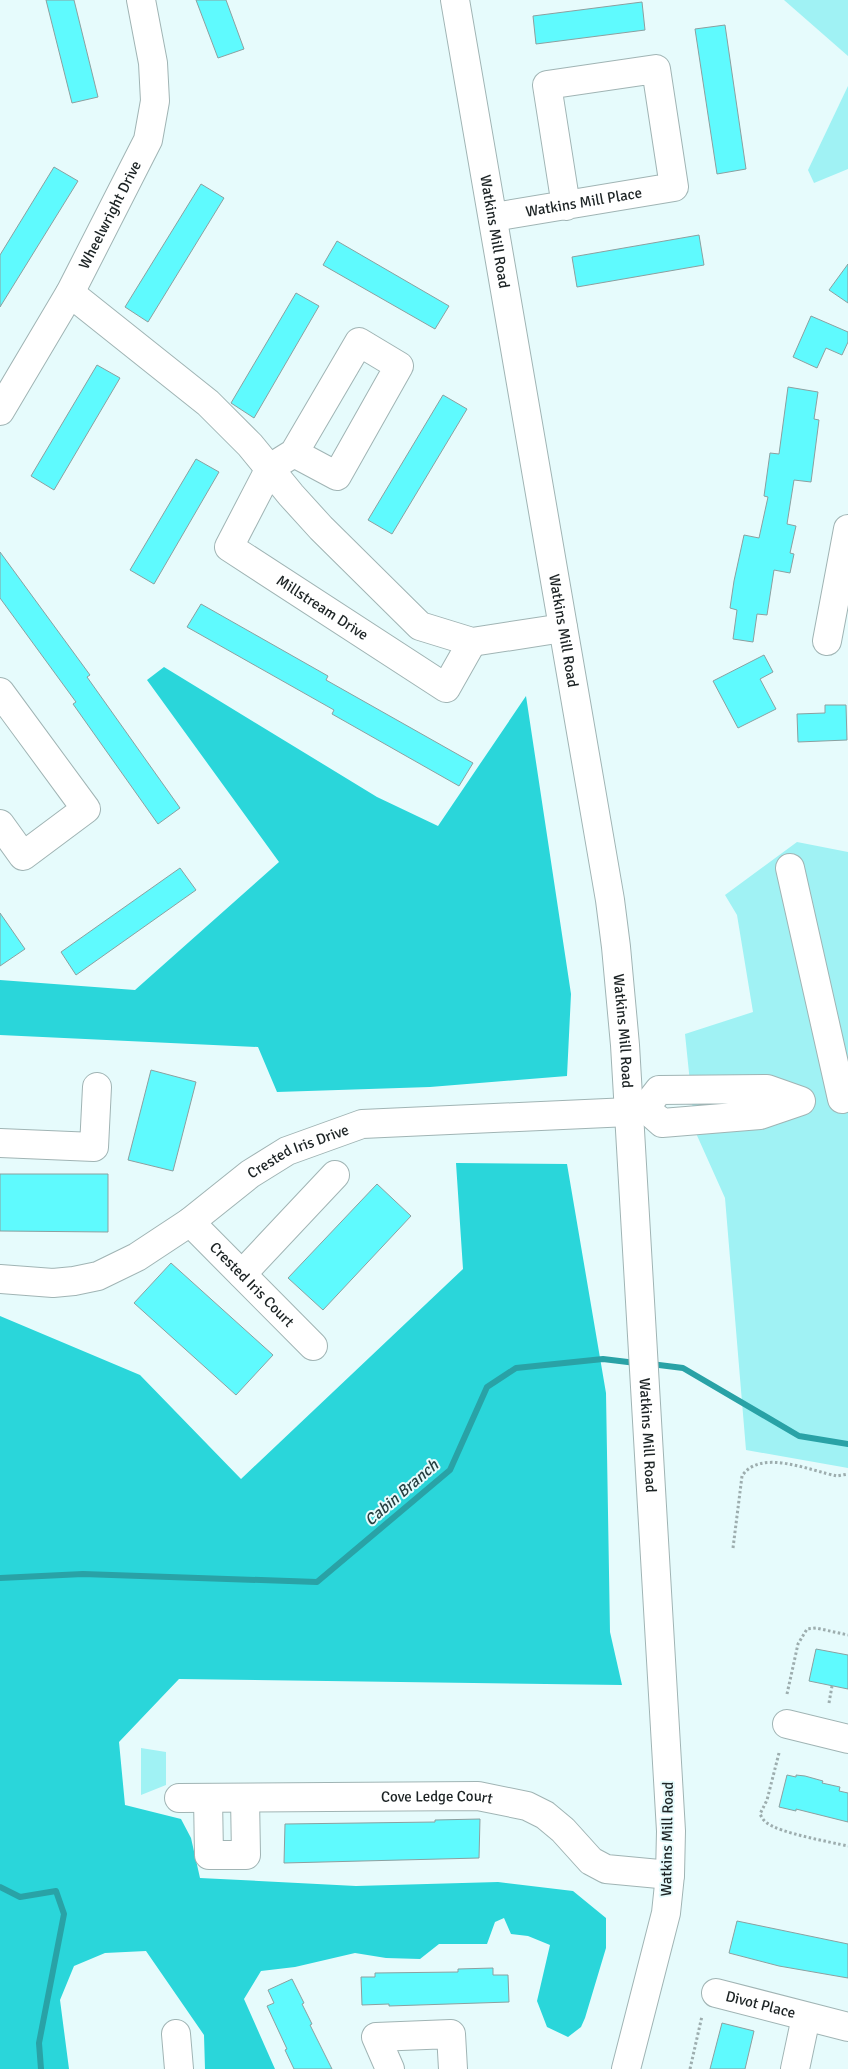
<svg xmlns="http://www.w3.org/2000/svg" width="848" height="2069" viewBox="0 0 848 2069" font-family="Signika,sans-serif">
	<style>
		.green { fill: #a0f2f4 }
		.forest { fill: #2ad6da }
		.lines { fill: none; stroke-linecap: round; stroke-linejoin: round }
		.stream { stroke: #29a2a6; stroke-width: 6 }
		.building { fill: #5ffafe; stroke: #8ca0a0 }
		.minor-casing { stroke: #a0b4b4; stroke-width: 30 }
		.path { stroke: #9dadae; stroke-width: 3; stroke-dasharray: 2.5 2.5; stroke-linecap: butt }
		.minor { stroke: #fff; stroke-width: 28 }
		.labels { text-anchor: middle; stroke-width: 4; stroke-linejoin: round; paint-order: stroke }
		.street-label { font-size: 15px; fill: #1c2324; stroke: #e6fbfc }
		.water-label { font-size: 16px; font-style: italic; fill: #263f40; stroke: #e6fbfc }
	</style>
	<rect width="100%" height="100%" fill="#e6fbfc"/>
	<g class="green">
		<polygon points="784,0 848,0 848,56"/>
		<polygon points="848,86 848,169 814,183 808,170"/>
		<polygon points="797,842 848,852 848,1468 746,1450 725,1198 695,1131 685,1034 753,1012 737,915 725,895"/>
		<polygon points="141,1748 166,1752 166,1785 141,1795"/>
	</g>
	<g class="forest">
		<polygon points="164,667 377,797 438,826 526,696 571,994 567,1076 430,1087 277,1092 258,1047 0,1035 0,980 135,990 279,862 147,680"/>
		<polygon points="456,1163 567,1164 606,1393 610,1632 622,1685 179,1679 119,1742 125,1805 181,1819 191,1838 200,1878 356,1886 498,1882 573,1891 606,1918 606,1948 585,2018 581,2027 568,2037 547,2027 537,2001 550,1945 528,1936 511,1934 504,1918 495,1922 487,1944 439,1944 420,1959 386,1958 355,1953 295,1967 261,1971 244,1999 275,2069 205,2069 204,2035 146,1951 105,1953 74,1966 60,2000 69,2069 0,2069 0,1316 140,1375 241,1479 463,1269"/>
	</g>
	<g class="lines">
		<g class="stream">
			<polyline points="651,1364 683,1368 799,1436 848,1444"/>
			<polyline points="0,1578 83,1574 317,1582 450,1470 487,1387 516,1368 603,1359 636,1363"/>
			<polyline points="0,1887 20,1897 56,1891 64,1914 39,2043 41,2069"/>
		</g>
	</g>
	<g class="building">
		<polygon points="46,0 74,0 98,97 72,103"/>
		<polygon points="196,0 226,0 244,49 218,58"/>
		<polygon points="642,2 645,30 536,44 533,16"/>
		<polygon points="725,25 746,169 717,174 695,29"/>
		<polygon points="54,167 78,181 0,307 0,255"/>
		<polygon points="201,184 224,198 148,322 125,307"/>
		<polygon points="699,235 704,265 577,287 572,257"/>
		<polygon points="337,241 449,306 435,329 323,265"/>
		<polygon points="848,264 848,303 829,290"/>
		<polygon points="296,293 319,306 254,418 231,403"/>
		<polygon points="811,316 848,332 848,342 842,355 826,348 817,368 793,357"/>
		<polygon points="97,365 120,378 54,490 31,476"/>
		<polygon points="788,387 818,392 814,419 819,420 811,482 794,480 787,524 796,526 790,553 794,554 790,573 774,570 767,615 757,614 753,642 733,639 737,610 730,608 734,581 744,535 759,538 768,497 764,496 770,453 779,454"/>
		<polygon points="443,395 467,409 392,534 368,520"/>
		<polygon points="196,459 219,472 154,584 130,570"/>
		<polygon points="0,552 90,675 87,677 180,808 158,824 73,704 76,702 0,598"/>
		<polygon points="201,604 328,676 326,680 473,763 459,786 332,714 334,710 187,627"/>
		<polygon points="764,655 773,672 760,679 776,709 738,728 713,681"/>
		<polygon points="825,705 846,705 847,740 798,742 797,714 825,713"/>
		<polygon points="180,868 196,890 76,975 61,952"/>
		<polygon points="0,913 25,949 0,966"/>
		<polygon points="151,1070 196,1082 173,1171 128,1160"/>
		<polygon points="0,1174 108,1174 108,1232 0,1231"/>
		<polygon points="377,1184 411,1216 323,1310 288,1278"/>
		<polygon points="171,1263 273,1355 236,1395 134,1303"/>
		<polygon points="816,1649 848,1655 848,1689 809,1681"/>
		<polygon points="787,1775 796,1777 796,1775 805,1776 823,1781 822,1783 840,1787 839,1791 848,1793 848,1822 796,1809 796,1811 779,1807"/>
		<polygon points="480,1819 479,1858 284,1863 285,1824 435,1822 435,1820"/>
		<polygon points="737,1921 848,1944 848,1978 779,1966 729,1953"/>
		<polygon points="493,1968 493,1975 508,1975 509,2002 389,2006 389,2004 362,2005 361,1977 375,1977 375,1973 458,1972 458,1969"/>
		<polygon points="292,1979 304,2003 302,2004 312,2024 310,2025 332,2069 294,2069 285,2050 287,2049 267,2006 274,2003 268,1990"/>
		<polygon points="722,2023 754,2031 745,2069 710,2069"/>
	</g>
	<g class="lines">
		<defs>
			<g id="minor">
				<path id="s1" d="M455 0 610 900 616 947 625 1045 671 1831 670 1875 666 1913 626 2069"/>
				<path id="s2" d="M494 217 674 187 656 69 547 85 566 206"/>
				<polyline points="70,293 208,403 250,445 291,495 321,528 420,626 472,642 563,628"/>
				<path id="s3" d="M0 411 70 293 148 140 155 101 153 63 141 0"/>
				<path id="s4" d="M294 453 337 476 399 366 359 342 294 453 270 468 229 547 446 688 472 642"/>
				<polyline points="827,641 848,529"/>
				<polyline points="0,692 86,809 23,856 0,824"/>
				<polyline points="790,868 842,1099"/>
				<polyline points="0,1143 94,1147 97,1087"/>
				<path id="s5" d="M190 1222 313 1346"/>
				<polyline points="242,1274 335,1175"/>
				<path id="s6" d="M0 1279 53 1283 74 1281 98 1276 137 1257 190 1222 250 1174 287 1151 362 1124 629 1112 645 1108 659 1090 767 1089 801 1101 760 1115 662 1123 645 1108"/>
				<polyline points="787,1724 848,1739"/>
				<path id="s7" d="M179 1798 478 1796 527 1806 545 1815 563 1830 591 1861 606 1869 670 1875"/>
				<polyline points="208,1798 209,1855 246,1855 245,1798"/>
				<path id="s8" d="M716 1993 848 2027"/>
				<polyline points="176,2034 179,2069"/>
				<polyline points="390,2069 376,2037 451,2034 453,2069"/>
				<polyline points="795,2069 806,2017"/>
			</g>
		</defs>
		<use href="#minor" class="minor-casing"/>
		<g class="path">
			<path d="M733 1548 742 1476C760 1448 811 1471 837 1476L848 1474"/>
			<polyline points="787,1694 798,1644 807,1629 816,1628 848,1635"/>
			<polyline points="829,1703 832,1686"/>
			<path d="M779 1753 767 1800 760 1814C762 1818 764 1821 767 1823 780 1833 830 1842 848 1846"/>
			<polyline points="690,2069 702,2016"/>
		</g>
		<use href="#minor" class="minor"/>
	</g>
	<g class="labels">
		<g class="street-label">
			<text dy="5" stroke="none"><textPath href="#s2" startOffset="91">Watkins Mill Place</textPath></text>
			<text dy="5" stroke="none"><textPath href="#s3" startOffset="225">Wheelwright Drive</textPath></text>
			<text dy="5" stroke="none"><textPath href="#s1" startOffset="235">Watkins Mill Road</textPath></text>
			<text dy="5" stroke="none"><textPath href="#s4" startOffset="579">Millstream Drive</textPath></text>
			<text dy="5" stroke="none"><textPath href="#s1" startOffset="640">Watkins Mill Road</textPath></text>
			<text dy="5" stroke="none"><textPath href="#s1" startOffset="1045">Watkins Mill Road</textPath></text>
			<text dy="5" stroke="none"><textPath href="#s6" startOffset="336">Crested Iris Drive</textPath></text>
			<text dy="5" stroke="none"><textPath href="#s5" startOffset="88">Crested Iris Court</textPath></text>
			<text dy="5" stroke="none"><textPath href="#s1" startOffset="1450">Watkins Mill Road</textPath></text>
			<text dy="5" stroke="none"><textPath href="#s7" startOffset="258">Cove Ledge Court</textPath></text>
			<text transform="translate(667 1839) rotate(-89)" y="5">Watkins Mill Road</text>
			<text dy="5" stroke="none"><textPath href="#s8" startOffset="46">Divot Place</textPath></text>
		</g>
		<g class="water-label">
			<text transform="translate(401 1492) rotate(-41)" y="6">Cabin Branch</text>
		</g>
	</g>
</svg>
